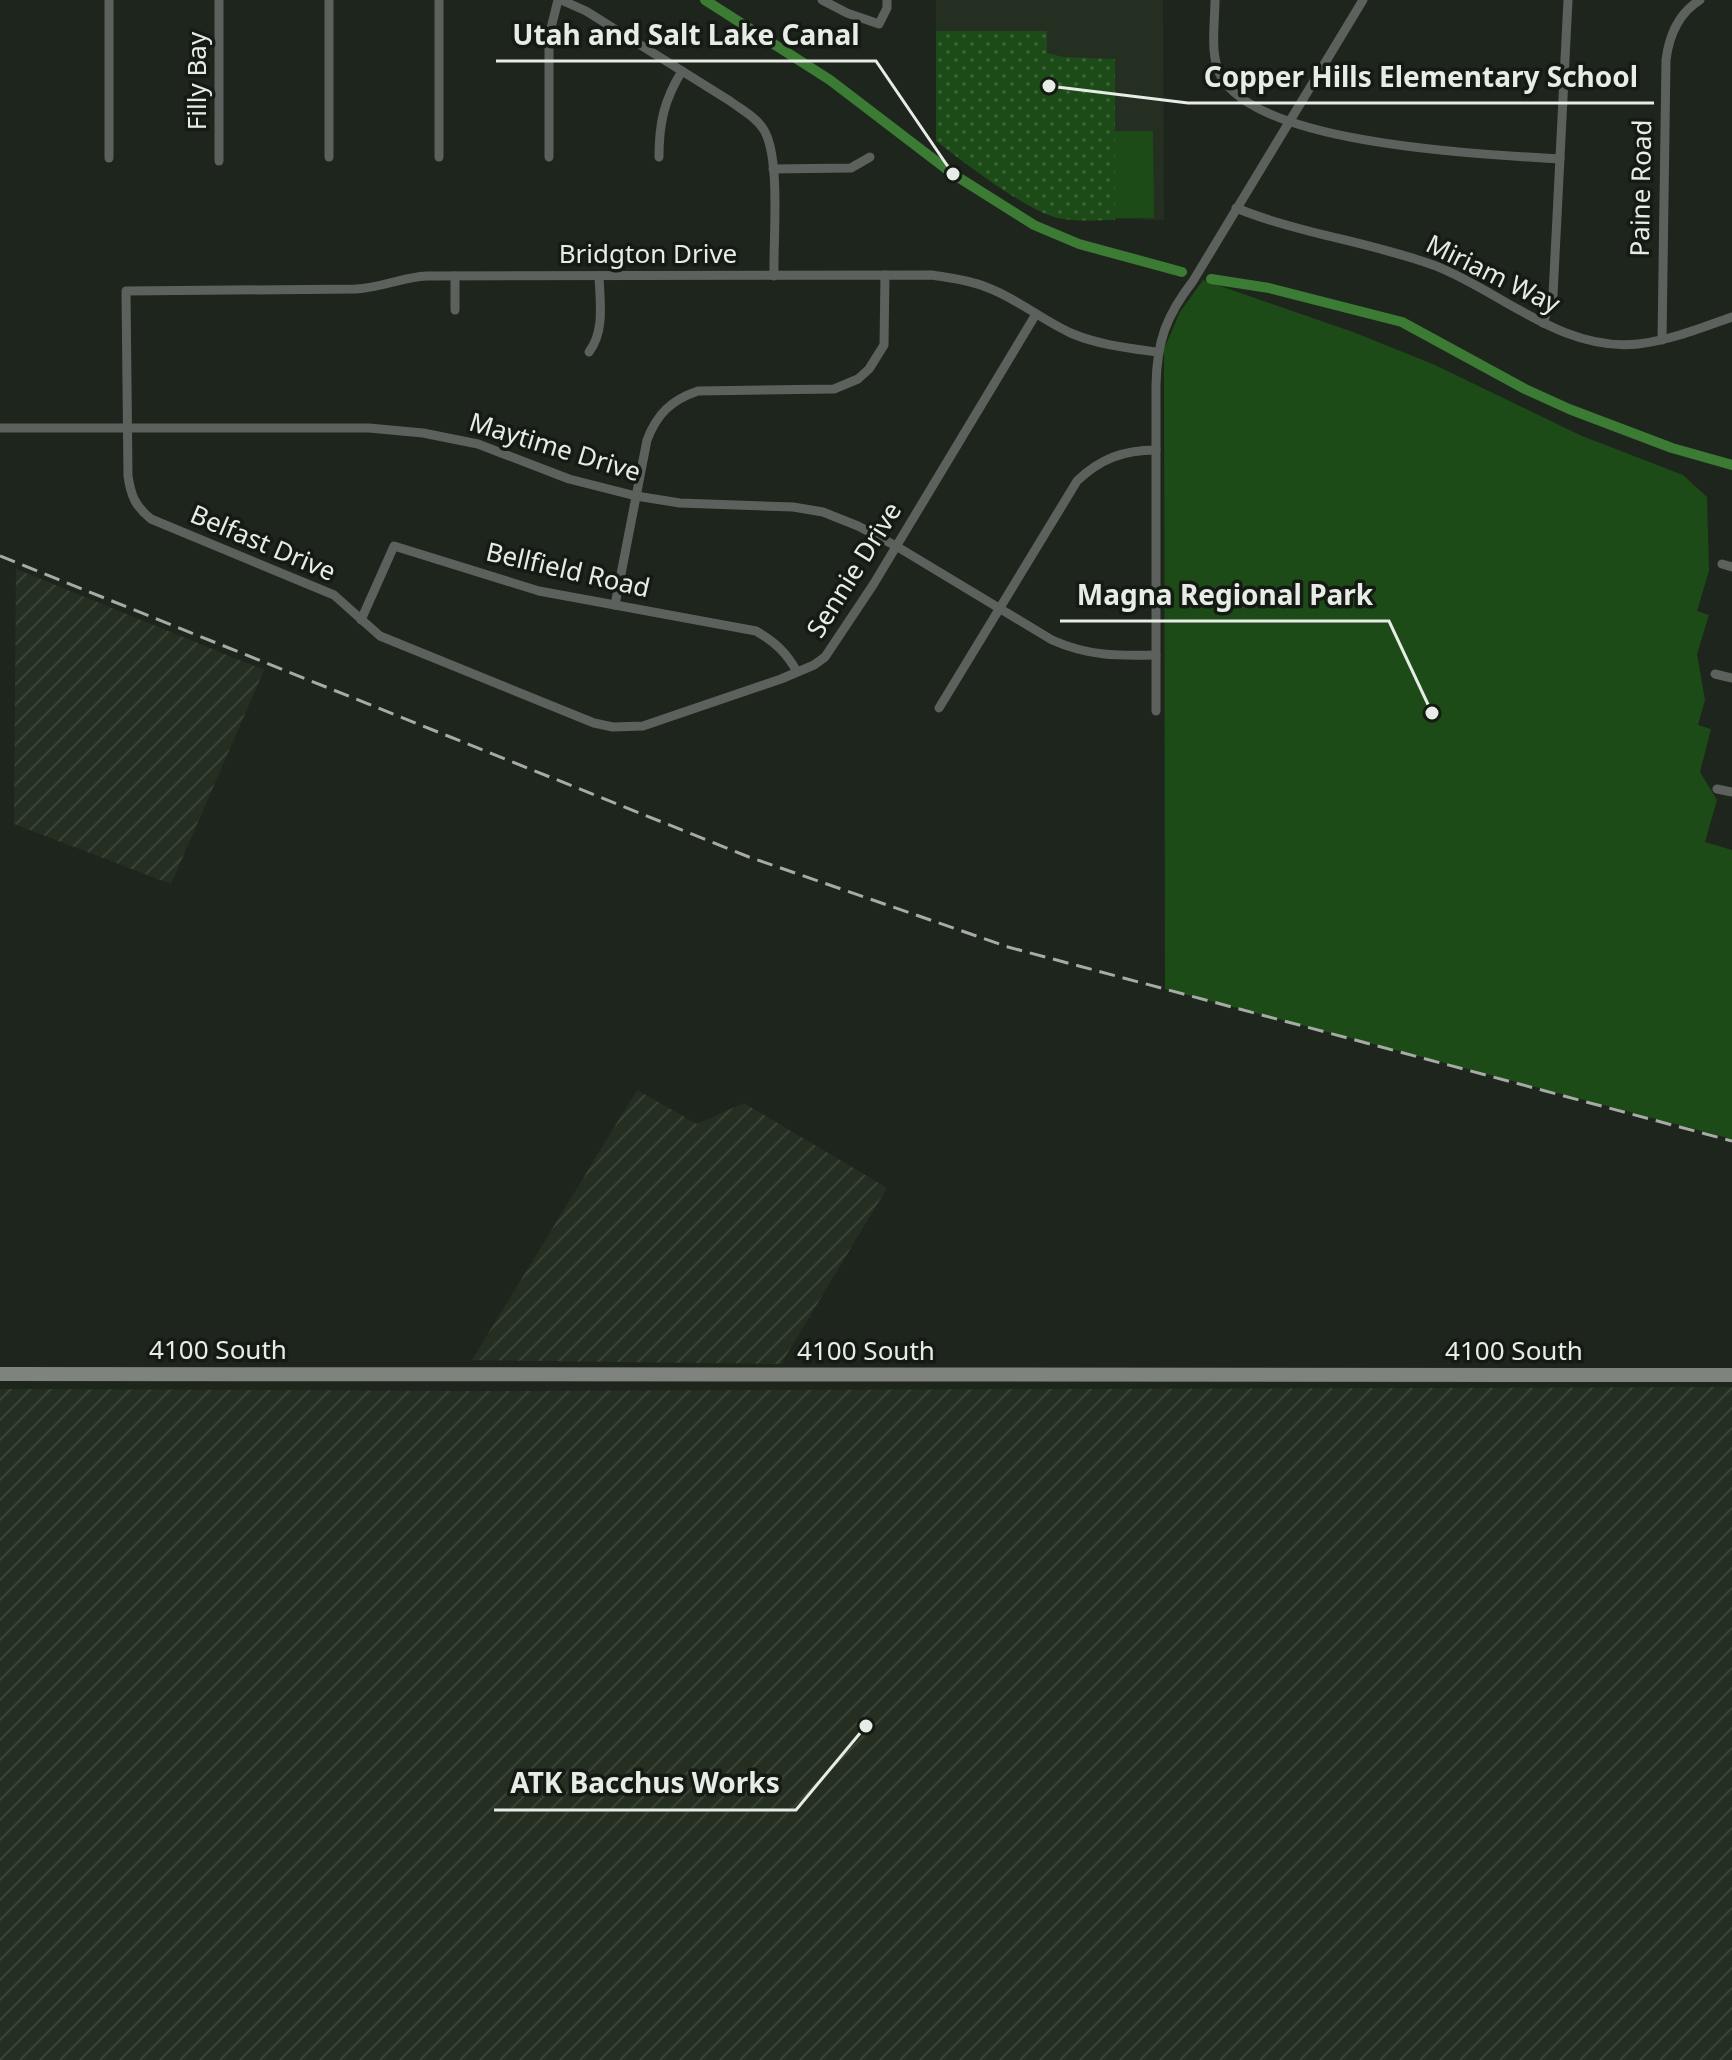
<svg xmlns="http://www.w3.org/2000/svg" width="1732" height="2060" viewBox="0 0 1732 2060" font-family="'Noto Sans',sans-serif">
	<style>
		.built { fill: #242f22 }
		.industrial { fill: url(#industrial-furrows) }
		.grass { fill: url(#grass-dots) }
		.green { fill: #1d4b17 }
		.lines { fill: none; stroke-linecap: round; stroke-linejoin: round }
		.canal { stroke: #3c7b34; stroke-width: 10 }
		.street { stroke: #5d615d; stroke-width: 9 }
		.secondary { stroke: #7e847d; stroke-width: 14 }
		.rail { stroke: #a6aba5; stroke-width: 3; stroke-dasharray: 16 8; stroke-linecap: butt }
		.labels { text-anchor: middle; stroke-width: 7; stroke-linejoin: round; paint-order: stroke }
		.street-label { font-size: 26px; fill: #e7ece6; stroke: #151b14 }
		.leader { fill: none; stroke: #e7ece6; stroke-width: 3 }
		.callout-dot { fill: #e7ece6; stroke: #151b14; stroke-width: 3 }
		.callout-label { font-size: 28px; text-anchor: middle; font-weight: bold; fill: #e7ece6; stroke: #151b14; stroke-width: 7; stroke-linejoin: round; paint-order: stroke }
	</style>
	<defs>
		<pattern id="industrial-furrows" width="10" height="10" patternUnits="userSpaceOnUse" patternTransform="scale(2)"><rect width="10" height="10" fill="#242f22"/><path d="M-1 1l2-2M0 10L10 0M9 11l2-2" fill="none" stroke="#394337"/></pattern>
		<pattern id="grass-dots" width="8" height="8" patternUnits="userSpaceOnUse" patternTransform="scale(2)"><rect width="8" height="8" fill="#1d4b17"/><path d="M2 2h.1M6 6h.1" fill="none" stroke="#3e6539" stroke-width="1.8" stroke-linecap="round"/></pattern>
	</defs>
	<rect width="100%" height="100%" fill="#1e251d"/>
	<polygon class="built" points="936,0 1163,0 1164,220 1056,218 1036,209 987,179 936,141"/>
	<g class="industrial">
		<polygon points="16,569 264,670 171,884 14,824"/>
		<polygon points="637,1090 697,1124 744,1103 887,1188 781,1364 472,1360"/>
		<polygon points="1732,1387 1732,2060 0,2060 0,1389 471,1391"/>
	</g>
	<path class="grass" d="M936 31H1047V53L1063 57 1115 59V220C1097 220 1076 222 1058 218 1025 210 965 163 936 141Z"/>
	<g class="green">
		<polygon points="1115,131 1153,131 1154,218 1115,218"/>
		<polygon points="1203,280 1353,332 1435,365 1582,436 1683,475 1707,497 1709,571 1697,611 1709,615 1697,654 1705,700 1698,725 1711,729 1700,772 1717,800 1705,842 1732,850 1732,1139 1165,989 1164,349 1180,312"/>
	</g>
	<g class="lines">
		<g class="canal">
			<polyline points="705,0 830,80 953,174 1034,225 1079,244 1182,272"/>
			<polyline points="1211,279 1269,288 1402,322 1525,389 1569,409 1672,448 1732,465"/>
		</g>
		<g class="street">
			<polyline points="219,0 219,161"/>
			<polyline points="329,0 329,157"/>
			<path d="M561 0 586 11 730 101C742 110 756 117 764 130 781 159 773 240 774 276"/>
			<polyline points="822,0 847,13 879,24 887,8 887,0"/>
			<path d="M1215 0C1215 23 1209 58 1222 78 1263 146 1485 154 1560 159"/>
			<polyline points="439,157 439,0"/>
			<polyline points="549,157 549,36 558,0"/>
			<path d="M659 157C659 123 664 100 682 71"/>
			<polyline points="109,158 109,0"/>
			<polyline points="773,169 851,168 870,157"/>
			<path d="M1236 208C1300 234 1371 242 1436 266 1502 292 1562 352 1638 344 1671 340 1701 328 1732 317"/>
			<polyline points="455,310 455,276"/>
			<path d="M1036 314 873 585 825 657 814 665 781 679 643 726 613 727 594 723 380 636 334 595 151 519C135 506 131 496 128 476L126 291 356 289C381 288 402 277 427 276L932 275C950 278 969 280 986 287 1017 298 1043 321 1073 334 1100 345 1128 348 1157 352"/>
			<polyline points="1543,323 1553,295 1568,0"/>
			<path d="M1662 340 1666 60C1669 36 1679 13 1700 0"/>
			<path d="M589 352C605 331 600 302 599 276"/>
			<path d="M0 428H369L423 433 478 444 569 479 636 496 680 503 793 507 823 512 858 526 896 546 1052 640C1088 656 1117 656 1156 655"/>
			<polyline points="1722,564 1732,567"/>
			<path d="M615 605 647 440C657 414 671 400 698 391L834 389 858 379 869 369 884 345 885 275"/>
			<path d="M361 620 394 546 539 591 756 631C775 642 787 653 797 672"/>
			<polyline points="1715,674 1732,678"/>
			<path d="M939 708 1077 481C1100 459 1123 450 1156 450"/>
			<path d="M1156 711V385C1157 341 1166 316 1193 281L1363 0"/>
			<polyline points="1717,789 1732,792"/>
		</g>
		<polyline class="secondary" points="0,1374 1732,1375"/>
		<polyline class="rail" points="0,556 749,857 1008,947 1732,1141"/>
	</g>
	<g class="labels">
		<g class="street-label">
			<text transform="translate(197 81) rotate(-90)" y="9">Filly Bay</text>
			<text transform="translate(1641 188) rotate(-89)" y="9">Paine Road</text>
			<text x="648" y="263">Bridgton Drive</text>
			<text transform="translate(1493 274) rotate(26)" y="9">Miriam Way</text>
			<text transform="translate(555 447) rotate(17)" y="9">Maytime Drive</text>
			<text transform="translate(263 543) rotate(23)" y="9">Belfast Drive</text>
			<text transform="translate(568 570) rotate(13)" y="9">Bellfield Road</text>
			<text transform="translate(854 570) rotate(-58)" y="9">Sennie Drive</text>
			<text x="218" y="1359">4100 South</text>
			<text x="866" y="1360">4100 South</text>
			<text x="1514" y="1360">4100 South</text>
		</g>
	</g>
	<path class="leader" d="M953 174L876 61H496M1049 86L1188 103H1654M1432 713L1389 621H1060M866 1726L796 1810H494"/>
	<g class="callout-dot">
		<circle cx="953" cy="174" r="8"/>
		<circle cx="1049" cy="86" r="8"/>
		<circle cx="1432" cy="713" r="8"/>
		<circle cx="866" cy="1726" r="8"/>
	</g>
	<g class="callout-label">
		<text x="686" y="45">Utah and Salt Lake Canal</text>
		<text x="1421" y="87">Copper Hills Elementary School</text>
		<text x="1225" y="605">Magna Regional Park</text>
		<text x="645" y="1793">ATK Bacchus Works</text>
	</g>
</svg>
